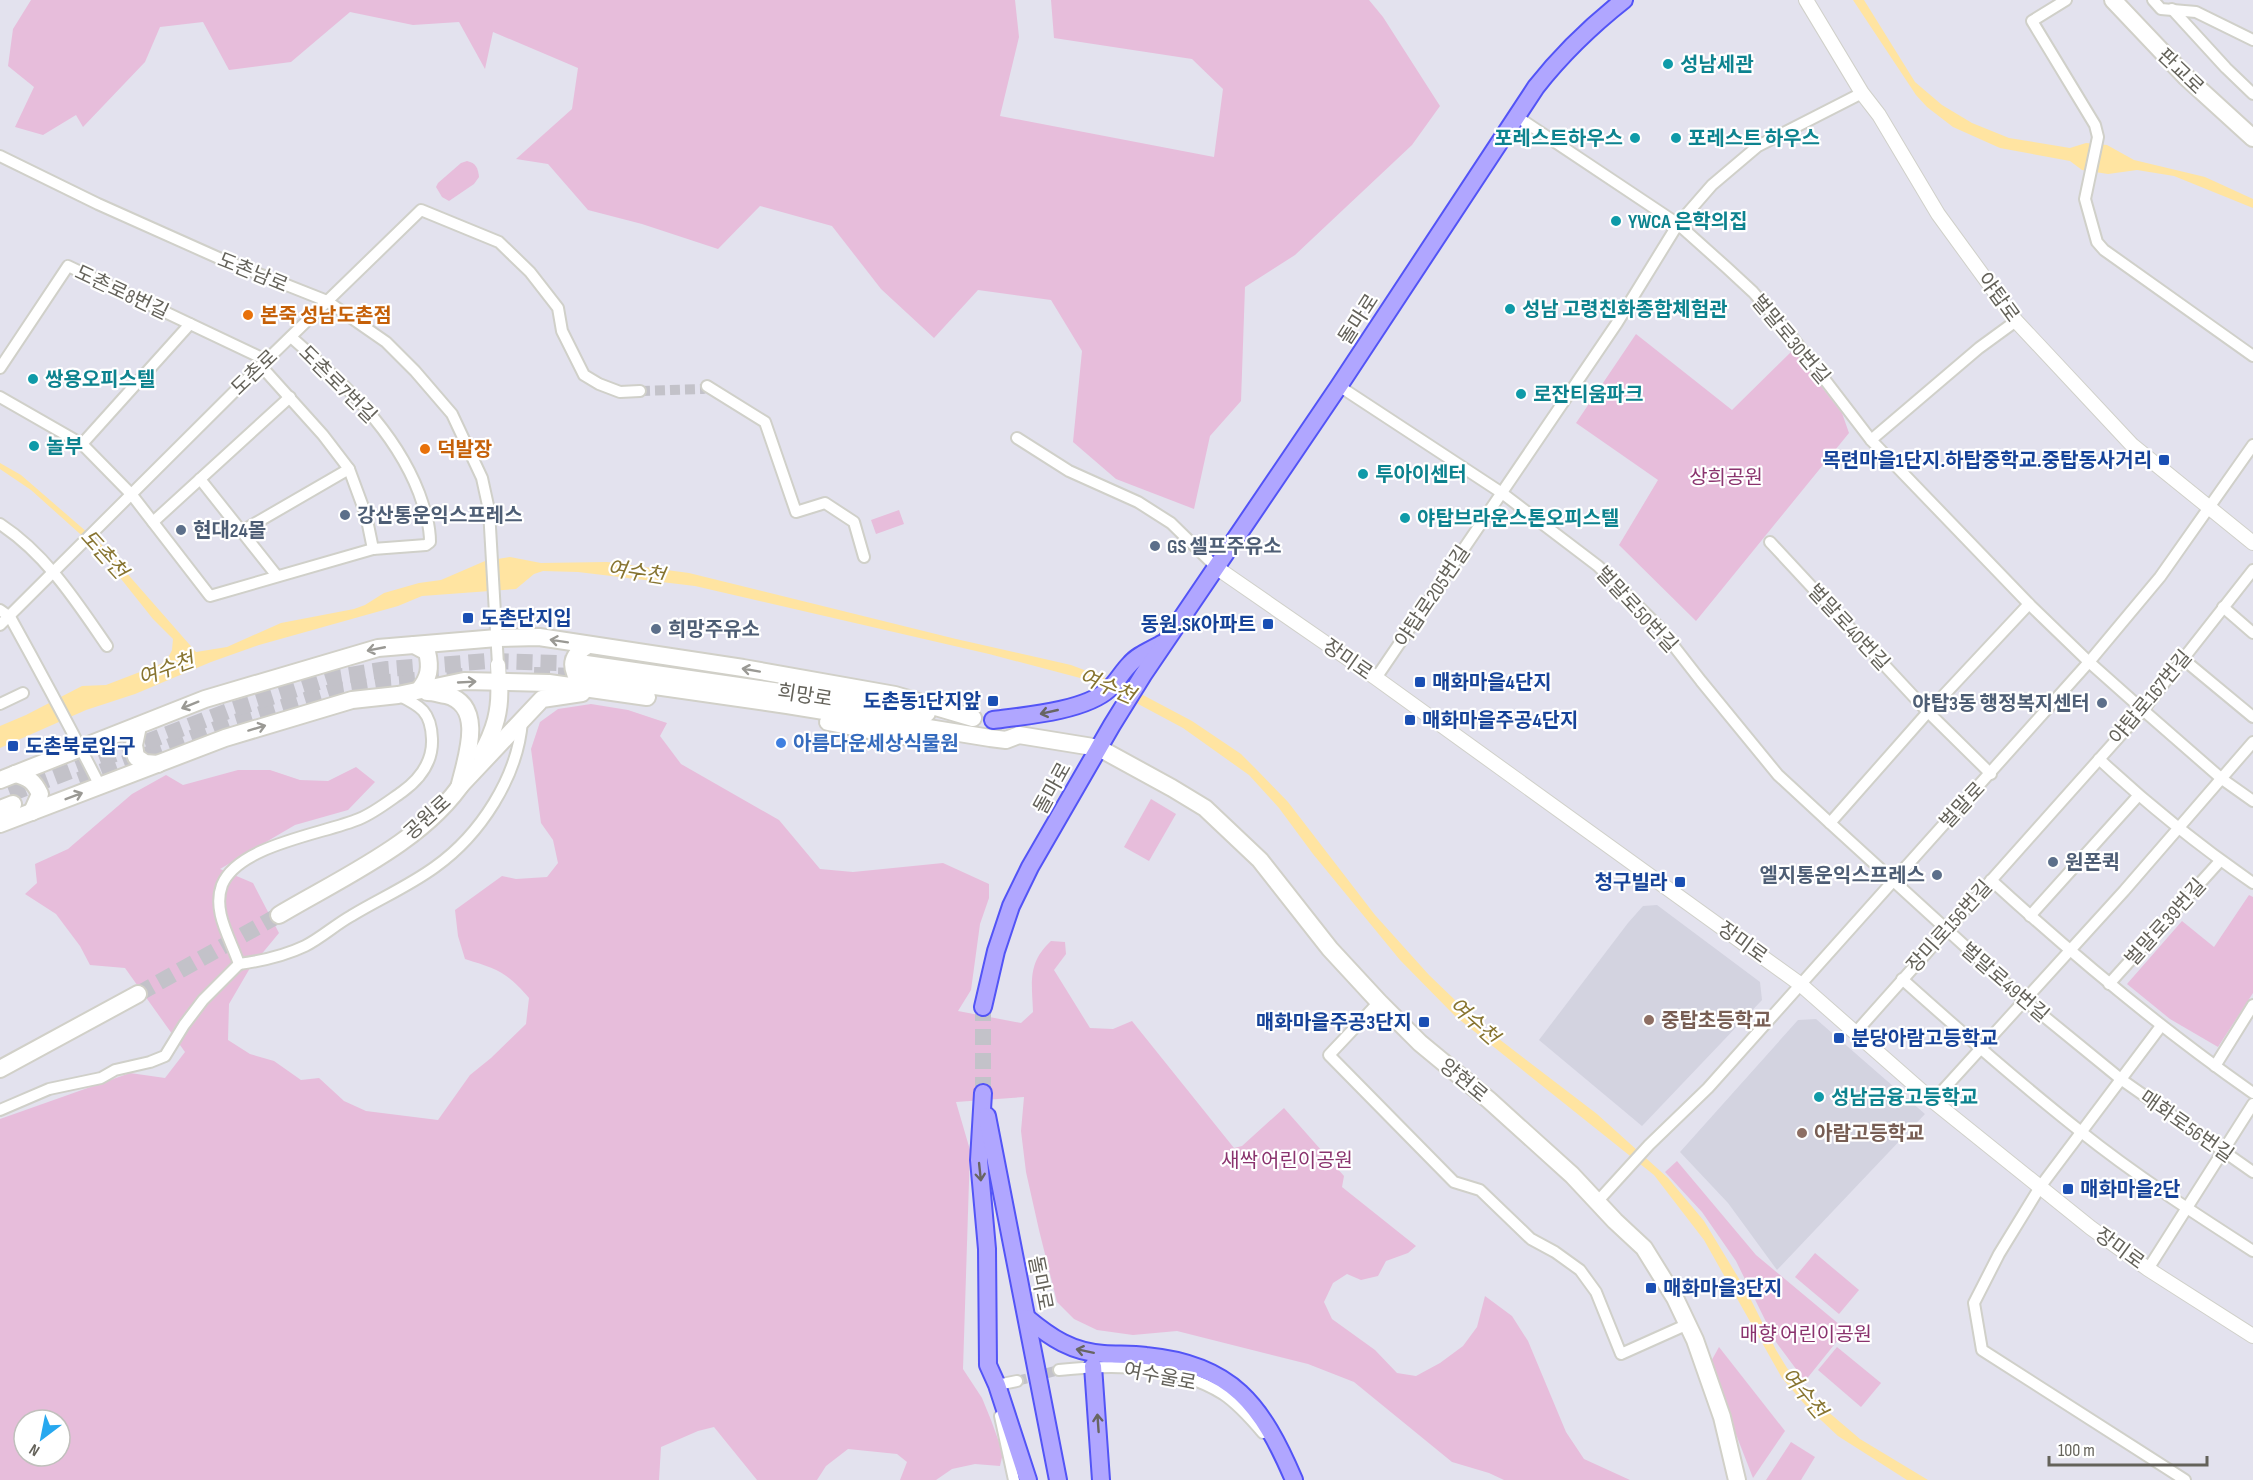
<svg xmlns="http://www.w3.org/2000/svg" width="2253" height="1480" viewBox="0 0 2253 1480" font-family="'Sofia Sans Condensed','Noto Sans KR',sans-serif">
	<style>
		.education { fill: #d3d3e0 }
		.green { fill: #e7bddb; fill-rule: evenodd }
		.water { fill: #ffe4a1 }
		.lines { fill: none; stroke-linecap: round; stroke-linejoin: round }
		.minor-tunnel { stroke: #c3c2c9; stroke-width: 10; stroke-dasharray: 10 5; stroke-linecap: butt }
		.secondary-tunnel { stroke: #c3c2c9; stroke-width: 16; stroke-dasharray: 16 8; stroke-linecap: butt }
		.primary-tunnel { stroke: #c3c2c9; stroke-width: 16; stroke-dasharray: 16 8; stroke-linecap: butt }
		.minor-casing { stroke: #d0d0c9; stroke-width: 14 }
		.tertiary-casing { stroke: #d0d0c9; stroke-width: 16 }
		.secondary-casing { stroke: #d1d0c8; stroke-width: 20 }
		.primary-casing { stroke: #5354f6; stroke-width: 20 }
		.minor { stroke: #fff; stroke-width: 10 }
		.tertiary { stroke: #fff; stroke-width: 14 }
		.secondary { stroke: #fff; stroke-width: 16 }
		.primary { stroke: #b0a6ff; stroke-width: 16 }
		.oneway { stroke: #9a9994 }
		.oneway2 { stroke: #686562 }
		.culture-dot { fill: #0f9aa8; stroke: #fff; stroke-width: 2 }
		.food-dot { fill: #e8710a; stroke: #fff; stroke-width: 2 }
		.transit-dot { fill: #1a4fb4; stroke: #fff; stroke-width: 2 }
		.service-dot { fill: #5c6f8a; stroke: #fff; stroke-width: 2 }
		.shop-dot { fill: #3f7fe0; stroke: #fff; stroke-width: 2 }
		.education-dot { fill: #8d6e63; stroke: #fff; stroke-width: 2 }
		.labels { text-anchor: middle; stroke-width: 4.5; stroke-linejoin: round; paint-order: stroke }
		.culture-label { font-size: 20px; font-weight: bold; fill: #0d838f; stroke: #fff; text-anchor: start }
		.street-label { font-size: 20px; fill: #64625a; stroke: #fff }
		.food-label { font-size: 20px; font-weight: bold; fill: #c56008; stroke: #fff; text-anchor: start }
		.transit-label { font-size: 20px; font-weight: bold; fill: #164399; stroke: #fff; text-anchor: start }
		.park-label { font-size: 20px; fill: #8a336e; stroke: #fff }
		.service-label { font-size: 20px; font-weight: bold; fill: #4e5e75; stroke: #fff; text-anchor: start }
		.shop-label { font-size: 20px; font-weight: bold; fill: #366cbe; stroke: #fff; text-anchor: start }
		.education-label { font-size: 20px; font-weight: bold; fill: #785e54; stroke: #fff; text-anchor: start }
		.water-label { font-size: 21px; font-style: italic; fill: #877430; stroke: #fff }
	</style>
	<rect width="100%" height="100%" fill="#e3e2ee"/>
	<g class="education">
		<polygon points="1657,905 1760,982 1762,1000 1642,1126 1539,1040 1628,923 1643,906"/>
		<polygon points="1816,1019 1925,1114 1777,1270 1728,1203 1680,1152 1798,1020"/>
	</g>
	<g class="green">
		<polygon points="31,0 1015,0 1019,37 1000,116 1214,157 1223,89 1192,59 1054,38 1051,0 1369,0 1383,17 1440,106 1412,145 1295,255 1245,287 1241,401 1210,436 1194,509 1116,479 1073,442 1082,351 1051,300 978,290 934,338 881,289 832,226 760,206 718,249 642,224 588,210 548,164 516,159 572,109 578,68 493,32 485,69 459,22 413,25 350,12 291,62 229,70 203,22 160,27 145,62 83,127 76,115 43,135 15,127 34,87 8,66 13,29"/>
		<path d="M467 161C476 163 478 168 479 177L474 184 449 201 442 197 436 187 438 183 461 163Z"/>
		<polygon points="1636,334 1732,410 1793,350 1842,413 1849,433 1696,621 1619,545 1658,480 1576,423"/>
		<polygon points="899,510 904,524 876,534 871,520"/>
		<path d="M591 704 628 710 667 723 660 736 681 764 779 820 820 869 853 872 943 863 989 884V898L980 924 971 990 958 1011 1021 1023 1033 1012C1032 983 1027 963 1051 941L1065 942 1066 954 1054 970 1090 1028 1113 1029 1132 1021 1234 1148 1242 1146 1284 1108 1344 1176 1342 1187 1416 1246 1408 1253 1386 1261 1378 1276 1361 1280 1347 1274 1333 1283 1324 1302 1332 1319 1375 1350 1397 1373 1416 1376 1440 1363 1463 1346 1477 1327 1485 1296 1512 1316 1528 1341 1566 1432 1584 1459 1630 1480H1504L1489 1473 1452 1462 1354 1382 1308 1364 1177 1331 1133 1335 1097 1330 1074 1319 1057 1302 1039 1230 1026 1172 1021 1131 1024 1097 956 1102 970 1150 963 1369 982 1398 991 1420 1003 1453 1000 1466 975 1464 952 1469 936 1480H900L907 1462 897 1454 848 1449 826 1466 817 1480H757L714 1427 698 1431 661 1447 659 1480H0V1119L130 1073 165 1078 185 1052 125 968 90 965 80 946 56 914 25 894 37 883 35 864 68 849 132 794 166 775 183 785 238 770H270L300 780 328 781 356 767 375 782 348 810 295 825 220 869 253 883 279 933 250 968 229 1004 228 1040 250 1054 274 1061 301 1080 319 1078 344 1101 366 1111 438 1120 470 1075 491 1058 526 1024 529 998C507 972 497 969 465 959L458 936 455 910 502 876 516 879 547 877 558 863 553 840 541 823 531 749 540 722 558 709ZM24 1420H60V1456H24Z"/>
		<polygon points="1151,799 1176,814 1149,861 1124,847"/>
		<polygon points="2249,895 2253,897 2253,993 2218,1047 2170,1019 2127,984 2182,921 2214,947"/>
		<polygon points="1677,1161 1756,1255 1846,1330 1805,1381 1776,1342 1736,1261 1702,1212 1665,1172"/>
		<polygon points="1815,1253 1859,1290 1839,1314 1795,1277"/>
		<polygon points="1719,1347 1785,1431 1753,1478 1709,1365"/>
		<polygon points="1837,1347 1881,1383 1861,1407 1818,1370"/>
		<polygon points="1791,1442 1815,1457 1801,1480 1766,1480"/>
	</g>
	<g class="water">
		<polygon points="1853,0 1864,0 1915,82 1942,105 1972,123 2009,138 2070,148 2086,143 2107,145 2134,160 2205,177 2253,199 2253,208 2174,176 2137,170 2108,174 2082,170 2070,161 2000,148 1953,127 1927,107 1916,95"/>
		<polygon points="0,463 21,475 103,546 196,652 227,647 281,623 354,609 365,605 384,593 419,583 441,580 485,561 510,557 541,563 607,562 689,573 956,639 1071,665 1124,685 1192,721 1241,754 1254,767 1288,802 1375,915 1429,975 1482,1026 1597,1114 1668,1178 1704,1221 1747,1292 1776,1350 1787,1368 1820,1405 1860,1439 1928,1480 1907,1480 1838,1436 1807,1407 1782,1378 1704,1240 1654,1175 1455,1016 1400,960 1313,854 1279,808 1249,775 1183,728 1099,683 989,654 695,586 578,572 543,571 534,574 516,589 422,596 398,606 259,645 211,662 135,694 86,710 0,748 0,726 26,715 82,686 106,685 166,662 172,650 173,639 153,619 98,550 31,490 0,469"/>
	</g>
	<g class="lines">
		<g class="minor-tunnel">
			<polyline points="640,391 703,389 707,386"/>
			<polyline points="1017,1381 1059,1370"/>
		</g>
		<g class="secondary-tunnel">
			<polyline points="534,675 585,676"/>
			<polyline points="79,780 232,723 334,691 389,682 463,676"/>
			<polyline points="10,794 228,711 331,678 387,669 489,661 586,664"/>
			<polyline points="138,994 279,915"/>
		</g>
		<polyline class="primary-tunnel" points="983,1093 983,1007"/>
		<defs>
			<g id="minor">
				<polyline points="2066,0 2032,21 2095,125 2098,137 2085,199 2097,242 2104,250 2253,356"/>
				<polyline points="2153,0 2161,9 2196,12 2253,40"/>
				<polyline points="2172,9 2226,68 2253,94"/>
				<polyline points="1516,116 1678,224 1726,267 1753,292 1789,333 1871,440 2029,604 2089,662 2143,710 2222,779 2253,801"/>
				<polyline points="0,156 98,204 221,259 327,301 386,342 415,371 452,414 482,478 489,510 498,665"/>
				<polyline points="261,366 323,435 349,469 366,515 373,549"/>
				<polyline points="0,368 68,266 266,360"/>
				<polyline points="707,386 765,422 796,512 825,503 854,522 864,557"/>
				<polyline points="1339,386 1502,493 1598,566 1659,627 1701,681 1778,775 1830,823 2024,1000 2122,1080 2253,1172"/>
				<path d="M0 397 82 444 132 495 210 596 373 549 426 545 430 542C430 525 425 510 419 493 394 428 342 382 291 337"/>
				<polyline points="1017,438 1069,471 1138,502 1171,523 1217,568"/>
				<polyline points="1871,440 1979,348 2016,321"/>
				<polyline points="82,444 190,324"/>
				<polyline points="200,479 277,576"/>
				<polyline points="153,522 290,397"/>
				<path d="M0 524C46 554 76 601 107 646"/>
				<polyline points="242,531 349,469"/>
				<polyline points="1770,542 1928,712 1991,774"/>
				<polyline points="2223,607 2253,633"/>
				<path d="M0 610 10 617C41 673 71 729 100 786"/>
				<polyline points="0,625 241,385 421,210 499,242 530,272 558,308 562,331 584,375 599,384 620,392 640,391"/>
				<polyline points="2183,659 2253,717"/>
				<polyline points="1376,678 1617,323 1678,224 1712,185 1758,146 1862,93"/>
				<path d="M398 695C420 706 431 711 432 739 433 762 420 779 402 792 389 801 374 813 359 819 323 834 238 845 222 885 212 912 231 939 239 964 261 961 284 956 305 946 321 938 335 925 351 916 379 899 409 886 435 867 480 835 518 777 522 721"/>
				<polyline points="0,704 23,693"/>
				<path d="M2099 759C2147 804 2198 845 2253 883"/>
				<polyline points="1830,823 1928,712 2029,604"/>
				<path d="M1991 880C2074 956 2160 1028 2253 1093"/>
				<polyline points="2030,916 2138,796"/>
				<path d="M1902 979C1960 1031 2018 1082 2080 1131 2135 1175 2194 1213 2253 1251"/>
				<polyline points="2109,984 2220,861"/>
				<polyline points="1379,1002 1329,1055 1454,1182 1480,1190 1531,1239 1555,1252 1580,1270 1596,1292 1621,1354 1688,1324"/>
				<polyline points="2161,1026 2040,1187 1999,1254 1974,1303 1982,1350 2185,1480"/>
				<polyline points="1856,1032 2143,710 2253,570"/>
				<polyline points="2215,1066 2253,1005"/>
				<polyline points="1933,1101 2124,891 2253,742"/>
				<polyline points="0,1110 49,1089 101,1078 115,1070 150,1062 165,1056 184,1025 203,1000 239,964"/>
				<polyline points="1597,1202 1649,1145 1708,1088 2089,662 2160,577 2253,445"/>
				<polyline points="2148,1269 2253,1104"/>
				<path d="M1059 1370C1114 1364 1175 1364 1223 1394 1238 1404 1252 1420 1263 1433"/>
				<polyline points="997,1389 997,1385 1017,1381"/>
				<polyline points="1000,1416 1014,1480"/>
			</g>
			<g id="tertiary">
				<polyline points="1806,0 1862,93 1879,115 1938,214 2016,321 2132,445 2253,543"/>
				<polyline points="1217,568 1376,678 1800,984 1933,1101 2091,1228 2148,1269 2253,1336"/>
				<polyline points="498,665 499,682"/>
			</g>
			<g id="secondary">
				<polyline points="2113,0 2186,77 2253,138"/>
				<path d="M414 645 427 652C431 668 429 678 419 690"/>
				<polyline points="586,664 927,713"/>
				<polyline points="585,676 787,705 990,738 1006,740 1019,735 1099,748 1172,788 1205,808 1260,860 1330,949 1379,1002 1420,1043 1489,1100 1572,1175 1615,1221 1644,1248 1675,1298 1695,1340 1722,1417 1737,1480"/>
				<path d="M583 688C571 670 567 658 588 645"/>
				<path d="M427 692C434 692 439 694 446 695 485 705 467 756 460 784"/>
				<polyline points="828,722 894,735 935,739"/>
				<polyline points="138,726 134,745 136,757 145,763 158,764"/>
				<path d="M481 755C495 730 501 710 499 682"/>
				<path d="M15 774C28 777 34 781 40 794L32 812"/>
				<polyline points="0,780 205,699 378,648 497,638 539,637 743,668 895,695 973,718"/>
				<polyline points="459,787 542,699 582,693"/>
				<polyline points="0,809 13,804"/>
				<polyline points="0,824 225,738 352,700 398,695 464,681 549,683 647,697"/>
				<path d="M279 915C341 878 425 841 465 779"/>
				<polyline points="0,1069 138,994"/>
			</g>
			<g id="primary">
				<path d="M993 720C1025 716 1085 711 1109 689 1117 682 1122 672 1130 664 1137 655 1151 650 1161 644"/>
				<path d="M983 1007 996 951 1011 906 1030 867 1112 725 1143 675 1339 386 1536 87C1562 54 1591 26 1624 0"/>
				<polyline points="983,1093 979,1160 987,1249 988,1365 997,1385 1028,1480"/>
				<polyline points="987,1116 1058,1480"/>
				<path d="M1027 1318C1051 1338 1072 1352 1104 1354 1118 1355 1132 1354 1146 1356 1232 1364 1262 1405 1294 1480"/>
				<polyline points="1093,1366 1101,1480"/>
			</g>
		</defs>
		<use href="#minor" class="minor-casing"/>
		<use href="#tertiary" class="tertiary-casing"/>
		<use href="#secondary" class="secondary-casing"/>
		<use href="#primary" class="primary-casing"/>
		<use href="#minor" class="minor"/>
		<use href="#tertiary" class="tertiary"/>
		<use href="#secondary" class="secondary"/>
		<use href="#primary" class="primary"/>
	</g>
	<defs><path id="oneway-shaft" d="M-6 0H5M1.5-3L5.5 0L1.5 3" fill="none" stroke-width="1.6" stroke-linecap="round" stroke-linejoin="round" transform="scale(1.5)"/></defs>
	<g class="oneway">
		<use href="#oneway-shaft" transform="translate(559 641) rotate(-171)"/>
		<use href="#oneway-shaft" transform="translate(376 649) rotate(169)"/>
		<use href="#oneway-shaft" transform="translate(751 670) rotate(-170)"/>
		<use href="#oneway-shaft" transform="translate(467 682) rotate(-3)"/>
		<use href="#oneway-shaft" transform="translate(190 705) rotate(158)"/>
		<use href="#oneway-shaft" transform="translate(257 728) rotate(-17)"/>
		<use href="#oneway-shaft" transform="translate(74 796) rotate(-21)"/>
	</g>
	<g class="oneway2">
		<use href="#oneway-shaft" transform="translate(1049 712) rotate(167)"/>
		<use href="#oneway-shaft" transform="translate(980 1172) rotate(84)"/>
		<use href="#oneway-shaft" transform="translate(1085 1351) rotate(-168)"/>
		<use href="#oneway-shaft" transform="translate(1098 1423) rotate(-94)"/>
	</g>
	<g class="culture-dot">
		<circle cx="1668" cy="64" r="6"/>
		<circle cx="1635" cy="138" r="6"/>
		<circle cx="1676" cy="138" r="6"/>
		<circle cx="1616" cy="221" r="6"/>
		<circle cx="1510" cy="309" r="6"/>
		<circle cx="33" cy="379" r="6"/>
		<circle cx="1521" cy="394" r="6"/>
		<circle cx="34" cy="446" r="6"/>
		<circle cx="1363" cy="474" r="6"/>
		<circle cx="1405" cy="518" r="6"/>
		<circle cx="1819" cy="1097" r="6"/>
	</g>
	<g class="food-dot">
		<circle cx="248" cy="315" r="6"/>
		<circle cx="425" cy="449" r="6"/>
	</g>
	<g class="transit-dot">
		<rect x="2158" y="454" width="12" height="12" rx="3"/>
		<rect x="462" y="612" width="12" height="12" rx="3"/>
		<rect x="1262" y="618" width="12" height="12" rx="3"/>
		<rect x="1414" y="676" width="12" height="12" rx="3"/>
		<rect x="987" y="695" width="12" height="12" rx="3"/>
		<rect x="1404" y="714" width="12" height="12" rx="3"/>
		<rect x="7" y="740" width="12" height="12" rx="3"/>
		<rect x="1674" y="876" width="12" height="12" rx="3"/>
		<rect x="1418" y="1016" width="12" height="12" rx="3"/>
		<rect x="1833" y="1032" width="12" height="12" rx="3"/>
		<rect x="2062" y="1183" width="12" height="12" rx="3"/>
		<rect x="1645" y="1282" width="12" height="12" rx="3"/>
	</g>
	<g class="service-dot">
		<circle cx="345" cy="515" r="6"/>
		<circle cx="181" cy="530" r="6"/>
		<circle cx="1155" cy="546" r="6"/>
		<circle cx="656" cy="629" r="6"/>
		<circle cx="2102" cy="703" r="6"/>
		<circle cx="2053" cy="862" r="6"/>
		<circle cx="1937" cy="875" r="6"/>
	</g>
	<circle class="shop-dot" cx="781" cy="743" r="6"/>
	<g class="education-dot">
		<circle cx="1649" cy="1020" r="6"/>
		<circle cx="1802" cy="1133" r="6"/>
	</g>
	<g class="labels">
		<g class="culture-label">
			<text x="1680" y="71">성남세관</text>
			<text x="1623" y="145" text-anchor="end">포레스트하우스</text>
			<text x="1688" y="145">포레스트 하우스</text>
			<text x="1628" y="228">YWCA 은학의집</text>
			<text x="1522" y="316">성남 고령친화종합체험관</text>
			<text x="45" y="386">쌍용오피스텔</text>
			<text x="1533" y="401">로잔티움파크</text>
			<text x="46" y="453">놀부</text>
			<text x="1375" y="481">투아이센터</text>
			<text x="1417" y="525">야탑브라운스톤오피스텔</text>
			<text x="1831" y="1104">성남금융고등학교</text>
		</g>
		<g class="street-label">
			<text transform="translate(2181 71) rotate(44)" y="7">판교로</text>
			<text transform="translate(253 272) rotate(22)" y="7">도촌남로</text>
			<text transform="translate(122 292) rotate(25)" y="7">도촌로8번길</text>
			<text transform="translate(1999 297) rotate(54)" y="7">야탑로</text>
			<text transform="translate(1358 319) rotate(-57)" y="7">돌마로</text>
			<text transform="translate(1791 339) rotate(50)" y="7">벌말로30번길</text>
			<text transform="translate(254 372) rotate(-44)" y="7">도촌로</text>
			<text transform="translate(338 384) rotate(45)" y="7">도촌로7번길</text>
			<text transform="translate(1432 596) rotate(-56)" y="7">야탑로205번길</text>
			<text transform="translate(1637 609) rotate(47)" y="7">벌말로50번길</text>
			<text transform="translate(1849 627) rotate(47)" y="7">벌말로40번길</text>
			<text transform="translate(1348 659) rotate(35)" y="7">장미로</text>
			<text transform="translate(805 695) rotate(9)" y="7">희망로</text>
			<text transform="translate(2150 697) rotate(-50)" y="7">야탑로167번길</text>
			<text transform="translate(1052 788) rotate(-61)" y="7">돌마로</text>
			<text transform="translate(1962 805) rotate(-47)" y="7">벌말로</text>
			<text transform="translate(427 817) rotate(-42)" y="7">공원로</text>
			<text transform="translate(2165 922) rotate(-48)" y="7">벌말로39번길</text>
			<text transform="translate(1949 926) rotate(-48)" y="7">장미로156번길</text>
			<text transform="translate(1743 942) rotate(36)" y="7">장미로</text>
			<text transform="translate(2005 982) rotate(41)" y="7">벌말로49번길</text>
			<text transform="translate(1464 1080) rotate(40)" y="7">양현로</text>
			<text transform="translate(2187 1126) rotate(35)" y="7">매화로56번길</text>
			<text transform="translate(2120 1248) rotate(36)" y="7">장미로</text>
			<text transform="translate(1041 1283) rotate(79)" y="7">돌마로</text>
			<text transform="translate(1160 1376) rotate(11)" y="7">여수울로</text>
		</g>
		<g class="food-label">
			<text x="260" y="322">본죽 성남도촌점</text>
			<text x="437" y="456">덕발장</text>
		</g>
		<g class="transit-label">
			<text x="2152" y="467" text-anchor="end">목련마을1단지.하탑중학교.중탑동사거리</text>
			<text x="480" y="625">도촌단지입</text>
			<text x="1256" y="631" text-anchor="end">동원.SK아파트</text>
			<text x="1432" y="689">매화마을4단지</text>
			<text x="981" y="708" text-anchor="end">도촌동1단지앞</text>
			<text x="1422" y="727">매화마을주공4단지</text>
			<text x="25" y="753">도촌북로입구</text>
			<text x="1668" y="889" text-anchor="end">청구빌라</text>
			<text x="1412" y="1029" text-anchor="end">매화마을주공3단지</text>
			<text x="1851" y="1045">분당아람고등학교</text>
			<text x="2080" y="1196">매화마을2단</text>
			<text x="1663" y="1295">매화마을3단지</text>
		</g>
		<g class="park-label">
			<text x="1726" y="484">상희공원</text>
			<text x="1287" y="1167">새싹 어린이공원</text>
			<text x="1806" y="1341">매향 어린이공원</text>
		</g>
		<g class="service-label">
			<text x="357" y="522">강산통운익스프레스</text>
			<text x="193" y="537">현대24몰</text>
			<text x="1167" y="553">GS 셀프주유소</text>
			<text x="668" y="636">희망주유소</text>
			<text x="2090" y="710" text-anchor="end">야탑3동 행정복지센터</text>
			<text x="2065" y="869">원폰퀵</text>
			<text x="1925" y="882" text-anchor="end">엘지통운익스프레스</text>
		</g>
		<g class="shop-label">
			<text x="793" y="750">아름다운세상식물원</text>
		</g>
		<g class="education-label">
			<text x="1661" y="1027">중탑초등학교</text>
			<text x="1814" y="1140">아람고등학교</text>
		</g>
		<g class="water-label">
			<text transform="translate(104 554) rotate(48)" y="7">도촌천</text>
			<text transform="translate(636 572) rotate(9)" y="7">여수천</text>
			<text transform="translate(166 669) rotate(-20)" y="7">여수천</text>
			<text transform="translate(1107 686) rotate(23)" y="7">여수천</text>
			<text transform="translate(1474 1021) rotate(42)" y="7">여수천</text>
			<text transform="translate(1804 1393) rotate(50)" y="7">여수천</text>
		</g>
	</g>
	<g transform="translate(42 1438) rotate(212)"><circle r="28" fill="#ffffff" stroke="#c1c0bd" stroke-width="1.5"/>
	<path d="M0-4.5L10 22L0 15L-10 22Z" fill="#27a8ef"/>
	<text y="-9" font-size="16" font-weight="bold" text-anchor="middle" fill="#64625a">N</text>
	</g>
	<path d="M2049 1456v9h158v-9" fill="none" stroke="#64625a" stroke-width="3"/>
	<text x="2058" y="1456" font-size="18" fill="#64625a" stroke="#ffffff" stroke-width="4.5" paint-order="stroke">100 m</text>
</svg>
